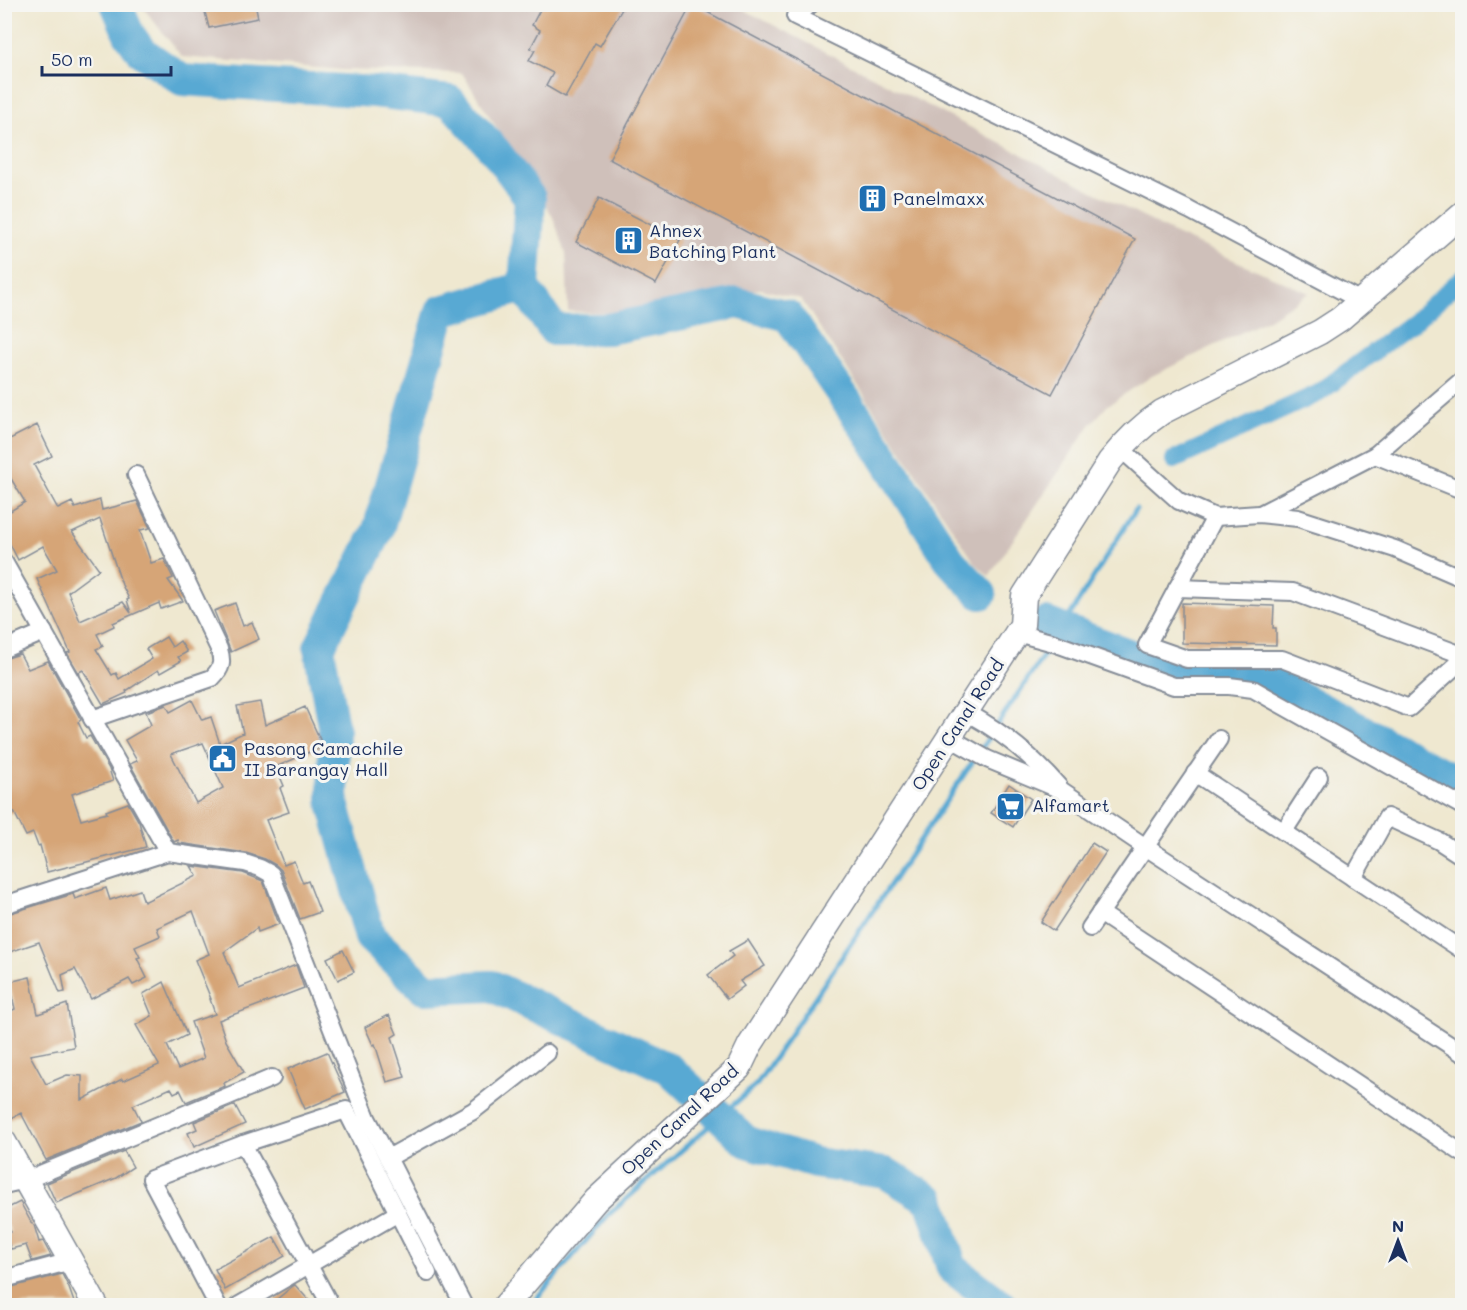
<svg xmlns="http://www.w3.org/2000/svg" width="1467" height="1310" viewBox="0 0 1467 1310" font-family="Mali,sans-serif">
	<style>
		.industrial { fill: #cfc0ba }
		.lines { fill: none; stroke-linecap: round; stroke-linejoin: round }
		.stream { stroke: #58a9d3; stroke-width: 5 }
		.canal { stroke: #58a9d3; stroke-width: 18 }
		.river { stroke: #58a9d3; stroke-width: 32 }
		.building { fill: #d6a577; fill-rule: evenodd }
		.minor-casing { stroke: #858c97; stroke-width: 20 }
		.secondary-casing { stroke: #858c97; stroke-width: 27 }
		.minor { stroke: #fff; stroke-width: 16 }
		.secondary { stroke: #fff; stroke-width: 24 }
		.labels { text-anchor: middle; stroke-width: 6; stroke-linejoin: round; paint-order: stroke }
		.poi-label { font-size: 18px; fill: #1b2f5e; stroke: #f6f6f2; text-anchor: start }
		.street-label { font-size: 18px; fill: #1b2f5e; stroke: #f6f6f2 }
	</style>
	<rect width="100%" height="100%" fill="#f6f6f2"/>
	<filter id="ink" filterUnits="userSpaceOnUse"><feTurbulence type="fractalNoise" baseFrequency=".0167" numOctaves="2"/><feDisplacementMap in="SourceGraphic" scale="12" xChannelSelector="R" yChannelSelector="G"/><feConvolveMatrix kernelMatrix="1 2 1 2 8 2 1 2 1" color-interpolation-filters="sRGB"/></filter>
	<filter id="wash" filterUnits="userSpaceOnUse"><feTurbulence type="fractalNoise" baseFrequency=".008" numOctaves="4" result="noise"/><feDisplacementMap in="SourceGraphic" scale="24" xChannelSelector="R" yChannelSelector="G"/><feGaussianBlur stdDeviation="1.35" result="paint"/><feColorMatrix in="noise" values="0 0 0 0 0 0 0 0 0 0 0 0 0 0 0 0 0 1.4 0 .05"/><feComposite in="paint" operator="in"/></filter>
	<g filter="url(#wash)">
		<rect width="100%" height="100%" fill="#efe8d0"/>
		<polygon class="industrial" points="141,5 735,5 1177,235 1309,293 1269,319 1152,376 1108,405 1090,425 989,576 975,563 801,299 761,289 607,313 568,311 566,253 552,215 462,73 343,70 182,57"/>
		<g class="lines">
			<polyline class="stream" points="530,1306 608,1215 757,1084 1062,628 1136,509"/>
			<polyline class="canal" points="1174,460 1319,393 1416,320 1462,278"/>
			<g class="river">
				<polyline points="116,4 129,34 141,51 182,80 375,92 450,101 496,152 530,198 524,287 554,330 608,329 738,303 788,316 870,435 951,562 981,594"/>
				<polyline points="524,287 441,311 378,530 319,648 334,731 333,803 370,937 425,989 492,986 669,1069 697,1095"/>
				<polyline points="1046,623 1173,671 1259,675 1462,784"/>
				<polyline points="710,1107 747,1142 815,1163 886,1173 930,1200 952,1268 1002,1306"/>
			</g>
		</g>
		<g id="blocks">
			<g class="building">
				<polygon points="203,4 255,4 258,18 209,28"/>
				<polygon points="543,4 625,4 600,46 595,43 565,97 546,86 553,73 529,61 535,50 530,49 540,30 532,25"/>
				<polygon points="692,4 1135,239 1052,394 609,159"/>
				<polygon points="599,198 680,240 656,284 576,242"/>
				<path d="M37 425 52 456 34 465 58 509 72 502 75 508 100 500 102 510 137 501 150 528 140 530 151 563 164 559 173 578 168 580 183 601 161 609 159 603 113 623 114 626 97 634 103 646 96 649 112 675 116 673 119 679 152 659 146 649 166 637 172 647 180 641 187 652 178 657 181 661 160 673 158 670 126 691 127 693 103 704 83 670 79 672 80 675 67 653 70 652 37 579 57 570 43 546 18 560 4 532V515L25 502 4 467V442ZM100 519 122 585 129 599 127 600 131 613 123 602 80 621 68 592 99 569 72 532Z"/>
				<polygon points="235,603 243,626 252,622 259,639 231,652 214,611"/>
				<polygon points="1182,603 1274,606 1273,628 1276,628 1276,645 1182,643"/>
				<polygon points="20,654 28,669 48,661 81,720 78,722 86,738 90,736 109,769 113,781 72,794 81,820 107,813 106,811 128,803 139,822 146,847 47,872 40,845 38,846 33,833 26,836 14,812 4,815 4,659"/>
				<path d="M192 700 202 720 211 717 220 744 243 733 237 706 260 702 265 725 305 707 323 746 276 767 284 786 280 788 289 812 266 820 284 865 294 861 303 883 308 881 320 912 300 919 281 870 276 865 265 859 246 853 179 843 178 840 174 842 130 764 137 761 125 740 151 725 146 712 166 705 170 712ZM203 743 223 788 196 803 171 754Z"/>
				<polygon points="1009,784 1031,799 1013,827 991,813"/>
				<polygon points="1092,843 1106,852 1054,931 1041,922"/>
				<polygon points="191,866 243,873 263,881 279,924 258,932 257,928 224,952 239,988 296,965 304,988 219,1020 226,1041 244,1072 224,1083 225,1086 186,1102 180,1090 174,1093 171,1088 133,1105 141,1121 46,1160 21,1113 4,1122 4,1014 15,1009 9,982 30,977 38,1014 67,1004 74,1047 30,1055 46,1084 67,1075 82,1076 82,1100 122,1079 123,1081 159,1065 136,1025 152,1016 143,994 164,982 187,1035 167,1045 178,1069 204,1058 191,1022 215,1014 210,999 211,999 195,960 209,954 193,911 157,928 160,936 135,947 140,957 137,958 147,978 133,985 129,979 91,999 75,969 62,975 65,992 60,993 39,942 4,954 4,915 73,894 75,899 106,888 110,900 140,890 144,902 197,876"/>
				<polygon points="748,940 765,966 740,981 744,986 727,999 708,975 733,956 729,951"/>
				<polygon points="343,950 354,972 338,980 327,958"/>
				<polygon points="389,1015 397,1034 392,1037 405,1077 387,1082 375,1044 373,1045 365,1027"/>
				<polygon points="327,1052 345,1092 305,1109 288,1069"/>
				<polygon points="235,1105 245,1124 194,1147 188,1133 197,1129 194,1122"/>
				<polygon points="124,1151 133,1167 116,1178 56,1203 47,1183"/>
				<polygon points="20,1202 32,1224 34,1225 39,1242 43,1241 51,1256 32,1261 26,1245 11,1249 5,1235 11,1232 4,1218 4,1210"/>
				<polygon points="274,1237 285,1256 225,1290 215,1269"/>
				<polygon points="62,1274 69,1288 75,1305 4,1305 4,1289"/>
				<polygon points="295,1285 313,1305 270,1305 293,1286"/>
			</g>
		</g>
	</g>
	<g filter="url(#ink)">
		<use href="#blocks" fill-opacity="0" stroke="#858c97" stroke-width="1.5"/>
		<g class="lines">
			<defs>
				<g id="minor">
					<polyline points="811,4 795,16 1189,210 1361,301"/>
					<polyline points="1120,448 1179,501 1215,517 1259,514 1298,518 1395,549 1462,578"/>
					<polyline points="1375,455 1462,490"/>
					<polyline points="1260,514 1375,455 1462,380"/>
					<polyline points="1215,517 1147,645 1187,659 1282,659 1409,708 1462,660"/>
					<polyline points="4,562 168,852"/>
					<polyline points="1177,588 1293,592 1462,655"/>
					<polyline points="1017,633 1054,643 1174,686 1229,686 1253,689 1462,806"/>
					<polyline points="4,649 44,632"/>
					<path d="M966 712C1002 732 1033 756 1059 787"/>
					<path d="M92 719 212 678C222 668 223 662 219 649L136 475"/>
					<polyline points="950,738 987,759 1061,790 1144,846 1462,1053"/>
					<polyline points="1195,773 1462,950"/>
					<polyline points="1284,831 1319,777"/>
					<polyline points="1353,878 1387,817 1439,841 1462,856"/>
					<polyline points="4,905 168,852 245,863 260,868 271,874 367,1118 388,1158 473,1111 547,1053"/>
					<polyline points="1100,913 1462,1153"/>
					<polyline points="1090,928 1219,739"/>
					<polyline points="243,1144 331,1306"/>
					<polyline points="388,1158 464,1306"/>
					<polyline points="4,1185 26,1180 272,1078"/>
					<polyline points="4,1279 71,1261"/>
					<polyline points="218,1306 151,1179 243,1144 346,1110 428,1273"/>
					<polyline points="238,1306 398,1213"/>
				</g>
				<g id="secondary">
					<polyline points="4,1142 96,1306"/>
					<path d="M505 1306 596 1200 739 1068 750 1045 1022 625 1024 596 1110 461C1125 442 1141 426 1162 412L1320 332 1340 319 1462 214"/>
				</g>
			</defs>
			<use href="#minor" class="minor-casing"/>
			<use href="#secondary" class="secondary-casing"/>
			<use href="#minor" class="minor"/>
			<use href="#secondary" class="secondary"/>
		</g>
	</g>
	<defs>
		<symbol id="building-square" viewBox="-11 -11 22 22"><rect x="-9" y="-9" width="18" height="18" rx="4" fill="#1f6fb2" stroke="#f6f6f2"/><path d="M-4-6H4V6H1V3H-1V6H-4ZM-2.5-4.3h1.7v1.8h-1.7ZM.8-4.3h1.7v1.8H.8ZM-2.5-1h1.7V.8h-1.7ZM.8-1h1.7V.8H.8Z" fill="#fff"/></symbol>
		<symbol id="civic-square" viewBox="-11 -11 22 22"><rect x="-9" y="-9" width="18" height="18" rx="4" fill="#1f6fb2" stroke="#f6f6f2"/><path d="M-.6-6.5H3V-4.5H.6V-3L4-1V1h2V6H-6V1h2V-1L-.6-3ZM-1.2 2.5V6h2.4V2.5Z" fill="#fff"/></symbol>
		<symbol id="supermarket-square" viewBox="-11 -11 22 22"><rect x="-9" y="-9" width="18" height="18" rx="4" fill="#1f6fb2" stroke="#f6f6f2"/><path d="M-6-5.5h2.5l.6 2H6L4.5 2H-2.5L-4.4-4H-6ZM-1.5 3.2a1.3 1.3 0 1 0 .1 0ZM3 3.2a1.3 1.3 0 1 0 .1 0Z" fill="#fff"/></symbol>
	</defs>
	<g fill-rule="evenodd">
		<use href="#building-square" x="856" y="182" width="33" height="33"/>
		<use href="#building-square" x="612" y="224" width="33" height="33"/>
		<use href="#civic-square" x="206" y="742" width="33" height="33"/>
		<use href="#supermarket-square" x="994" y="790" width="33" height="33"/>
	</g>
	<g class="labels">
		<g class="poi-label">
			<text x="893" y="205">Panelmaxx</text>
			<text x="649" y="237">Ahnex<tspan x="649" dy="21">Batching Plant</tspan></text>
			<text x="244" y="755">Pasong Camachile<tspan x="244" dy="21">II Barangay Hall</tspan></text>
			<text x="1032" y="812">Alfamart</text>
		</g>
		<g class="street-label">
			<text transform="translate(958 725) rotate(-57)" y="6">Open Canal Road</text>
			<text transform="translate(680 1120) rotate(-43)" y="6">Open Canal Road</text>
		</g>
	</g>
	<rect width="1467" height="1310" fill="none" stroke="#f6f6f2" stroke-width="24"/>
	<g transform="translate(1398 1241)" stroke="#f6f6f2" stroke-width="4.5" paint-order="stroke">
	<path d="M0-4.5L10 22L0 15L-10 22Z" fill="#1b2f5e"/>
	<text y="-9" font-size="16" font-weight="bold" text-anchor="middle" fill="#1b2f5e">N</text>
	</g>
	<path d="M42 66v9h129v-9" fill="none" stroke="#1b2f5e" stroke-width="3"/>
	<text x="51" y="66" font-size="18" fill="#1b2f5e" stroke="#f6f6f2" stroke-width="4.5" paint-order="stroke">50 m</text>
</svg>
